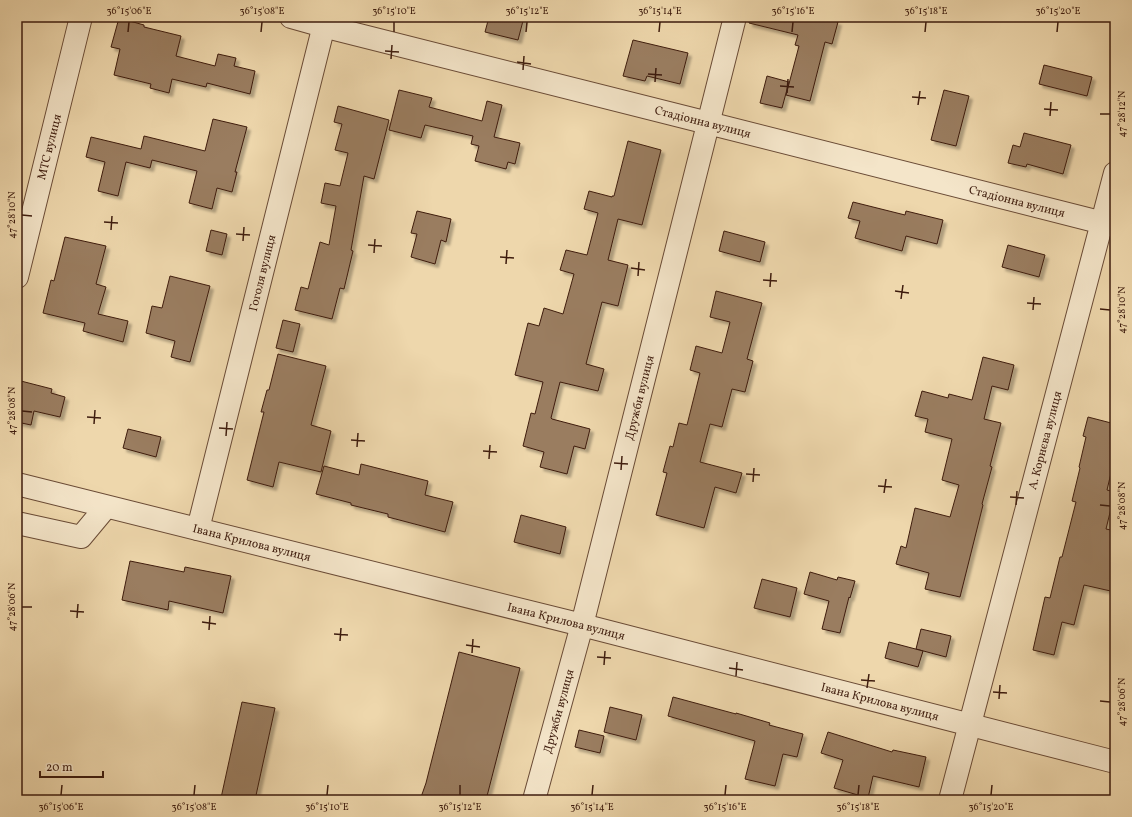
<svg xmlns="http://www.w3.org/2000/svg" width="1132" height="817" viewBox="0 0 1132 817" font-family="Vollkorn,serif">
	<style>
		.building { fill: #9a7d60; stroke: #3e1c0e; filter: url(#shadow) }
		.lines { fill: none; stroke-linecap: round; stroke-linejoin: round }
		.minor-casing { stroke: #6a4b36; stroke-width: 24 }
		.minor { stroke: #f4e5c9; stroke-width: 22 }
		.ticks { fill: none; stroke: #3e1c0e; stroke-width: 1.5 }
		.labels { text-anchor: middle; stroke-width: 4; stroke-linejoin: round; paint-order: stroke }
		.street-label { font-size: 12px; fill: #3e1c0e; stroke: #f4e5c9 }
		.neatline { fill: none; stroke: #3e1c0e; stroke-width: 1.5 }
		.ticks-label { font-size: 10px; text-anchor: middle; fill: #3e1c0e }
	</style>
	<defs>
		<filter id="shadow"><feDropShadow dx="3.5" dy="3.5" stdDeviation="1" flood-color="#0004"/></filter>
	</defs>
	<rect width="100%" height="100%" fill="#eed7ac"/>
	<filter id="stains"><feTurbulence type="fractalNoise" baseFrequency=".005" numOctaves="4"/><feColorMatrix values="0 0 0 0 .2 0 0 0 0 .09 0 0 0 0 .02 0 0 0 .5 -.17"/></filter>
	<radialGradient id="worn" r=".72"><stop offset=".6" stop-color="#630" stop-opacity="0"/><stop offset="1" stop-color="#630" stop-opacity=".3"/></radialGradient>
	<g class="building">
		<polygon points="489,17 524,17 518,40 485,32"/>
		<polygon points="750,17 817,17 838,22 832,44 825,42 810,101 786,95 799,46 795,45 798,35 749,23"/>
		<polygon points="119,18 144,25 144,27 181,36 176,56 215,66 218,54 236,58 234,66 255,71 250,94 207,83 206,87 172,79 169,93 150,88 151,84 114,75 120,49 111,47"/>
		<polygon points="633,40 688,53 680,84 647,76 645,81 623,76"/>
		<polygon points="1044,65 1092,77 1087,96 1039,84"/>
		<polygon points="767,76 789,82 782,108 760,103"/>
		<polygon points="399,90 432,98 429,107 482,121 487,101 502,105 494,137 520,143 515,164 508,162 506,169 475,161 479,146 471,144 473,136 425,125 421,138 389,130"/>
		<polygon points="944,90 969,96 956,146 931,140"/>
		<polygon points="338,106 389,120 374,179 364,176 351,250 353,251 344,289 340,288 332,319 295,310 301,287 308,289 320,242 329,245 336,206 321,203 325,183 340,186 348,153 335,150 342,124 334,122"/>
		<polygon points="213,119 247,127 235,172 237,172 232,192 217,188 212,209 189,203 197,171 152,160 150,168 126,162 118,196 98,191 105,162 86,157 91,137 141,149 144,136 205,151"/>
		<polygon points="1024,133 1071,145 1063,174 1027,164 1026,167 1008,163 1013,145 1020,147"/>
		<polygon points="628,141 661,150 642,225 618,219 608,260 628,265 618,306 602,302 586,364 604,369 598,391 560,382 551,418 552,419 590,429 585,449 574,446 567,474 540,467 544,452 523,446 531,413 535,414 543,382 515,375 528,323 539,326 544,308 563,314 574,274 560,270 566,250 587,255 598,213 584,209 589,191 612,197 612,196 614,196"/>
		<polygon points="853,202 905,215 906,211 943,220 937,244 906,236 902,251 855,238 860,221 848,218"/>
		<polygon points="417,211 451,219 446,242 441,240 435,264 411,257 417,234 411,233"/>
		<polygon points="211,230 227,234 222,255 206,251"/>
		<polygon points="724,231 765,242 760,262 719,251"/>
		<polygon points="65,237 106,246 96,284 106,287 98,314 128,321 123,342 83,331 85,323 43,313 51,280 54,281"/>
		<polygon points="1008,245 1045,255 1039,277 1002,267"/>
		<polygon points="170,276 210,286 190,362 171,357 175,341 146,333 152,306 162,308"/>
		<polygon points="716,291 762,303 747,359 753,361 745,392 732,389 722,427 710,424 700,462 742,473 736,493 715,487 704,528 656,515 667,473 663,472 670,446 673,447 679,423 687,425 700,373 690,370 696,346 722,353 730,322 710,317"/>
		<polygon points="283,320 300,324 293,352 276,348"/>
		<polygon points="278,354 326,366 311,425 331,431 321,472 279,462 273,487 247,480 264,412 261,412 267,390 269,390"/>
		<polygon points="983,357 1014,365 1008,390 992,386 984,419 1001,423 990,466 992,467 982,504 983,505 960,597 925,589 929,573 896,564 901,546 906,548 915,508 950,517 959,485 942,480 952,439 925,432 928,419 915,416 922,391 948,398 949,394 972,400"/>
		<polygon points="17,380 52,389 51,393 65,397 60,417 34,411 31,425 17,422"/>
		<polygon points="1088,417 1115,424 1115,456 1107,490 1115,492 1106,529 1115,531 1115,592 1084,585 1074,625 1062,622 1054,655 1033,650 1045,597 1050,598 1060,557 1062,557 1076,502 1072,501 1080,468 1079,467 1086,437 1083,436"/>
		<polygon points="128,429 161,437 156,457 123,448"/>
		<polygon points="361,464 428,481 425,495 453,502 445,532 388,517 388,514 351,505 351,503 316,494 324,466 359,475"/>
		<polygon points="521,515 566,527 560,554 514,542"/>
		<polygon points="130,561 184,572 185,567 231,576 223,613 169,601 168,610 122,600"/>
		<polygon points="810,572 837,580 838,577 855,581 850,598 849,597 840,633 822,629 829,601 804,594"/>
		<polygon points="762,579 797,588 790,617 754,608"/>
		<polygon points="921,629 951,636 946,657 916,649"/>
		<polygon points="889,642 923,651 918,667 885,658"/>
		<polygon points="459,652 520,668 486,800 420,800 426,783"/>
		<polygon points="673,697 736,714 736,713 770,723 769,725 803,734 797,757 783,754 775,786 745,779 755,741 668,716"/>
		<polygon points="242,702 275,708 255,800 231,800 221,798"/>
		<polygon points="610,707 642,715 636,740 604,732"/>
		<polygon points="579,730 604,736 600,753 575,747"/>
		<polygon points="828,732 892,752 893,750 926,757 919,787 873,776 868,798 834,788 843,760 821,753"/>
	</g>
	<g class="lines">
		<defs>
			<g id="minor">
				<path id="s1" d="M291 17 323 26 708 123 1115 226"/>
				<path id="s2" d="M17 277 81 17"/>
				<path id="s3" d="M17 484 582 625 1115 762"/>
				<polyline points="17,523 81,537 106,507"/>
				<path id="s4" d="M198 529 326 17"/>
				<path id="s5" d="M534 800 582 625 735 17"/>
				<path id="s6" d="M950 800 1115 173"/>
			</g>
		</defs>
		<use href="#minor" class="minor-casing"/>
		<use href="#minor" class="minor"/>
	</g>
	<path class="ticks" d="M128 32 129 22M261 32 262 22M394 32V22M526 32 527 22M659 32 660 22M792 32 793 22M925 32 926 22M1057 32 1058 22M385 51 399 52M391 59 392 45M517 62 531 64M523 70 524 56M648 74 662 75M655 82 656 68M780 86 794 87M787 93 788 79M912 97 926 98M918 105 920 91M1044 109 1058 110M1100 114H1110M1050 116 1051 102M22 215 32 216M104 222 118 223M111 230 112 216M236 234 250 235M243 241 244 227M368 245 382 246M374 253 375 239M500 257 514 258M506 264 507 250M631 268 645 270M638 276 639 262M763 280 777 281M770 287 771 273M895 291 909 293M901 299 903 285M1027 303 1041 304M1100 309 1110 310M1033 310 1034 297M22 411 32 412M87 417 101 418M94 424 95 410M219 428 233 429M226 436 227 422M351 440 365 441M357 447 358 433M483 451 497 452M489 459 490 445M614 463 628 464M621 470 622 456M746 474 760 475M753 482 754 468M878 486 892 487M884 493 886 479M1010 497 1024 498M1016 505 1017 491M1100 505 1110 506M22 607H32M70 611 84 612M77 618 78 604M202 622 216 624M209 630 210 616M334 634 348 635M340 641 341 628M466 645 480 647M472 653 473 639M597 657 611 658M604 665 605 651M729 668 743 670M736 676 737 662M861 680 875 681M867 688 869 674M993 692 1007 693M999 699 1000 685M1100 701 1110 702M61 795 62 785M194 795 195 785M327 795 328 785M460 795V785M592 795 593 785M725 795 726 785M858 795 859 785M991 795 992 785"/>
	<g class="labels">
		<g class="street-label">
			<text dy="4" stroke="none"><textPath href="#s1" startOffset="425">Стадіонна вулиця</textPath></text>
			<text dy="4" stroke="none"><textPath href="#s2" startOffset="134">МТС вулиця</textPath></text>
			<text dy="4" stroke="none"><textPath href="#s1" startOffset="749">Стадіонна вулиця</textPath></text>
			<text dy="4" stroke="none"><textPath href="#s4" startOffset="264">Гоголя вулиця</textPath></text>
			<text dy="4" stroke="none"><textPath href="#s5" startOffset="416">Дружби вулиця</textPath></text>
			<text dy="4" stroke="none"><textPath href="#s6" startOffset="372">А. Корнєва вулиця</textPath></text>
			<text dy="4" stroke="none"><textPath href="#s3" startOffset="242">Івана Крилова вулиця</textPath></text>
			<text dy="4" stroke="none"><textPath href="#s3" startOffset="566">Івана Крилова вулиця</textPath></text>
			<text dy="4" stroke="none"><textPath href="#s3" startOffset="890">Івана Крилова вулиця</textPath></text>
			<text dy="4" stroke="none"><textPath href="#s5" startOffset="92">Дружби вулиця</textPath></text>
		</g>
	</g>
	<rect width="1132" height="817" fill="none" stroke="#eed7ac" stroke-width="44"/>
	<path d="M40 771v6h63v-6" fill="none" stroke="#3e1c0e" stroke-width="2"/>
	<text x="46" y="771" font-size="12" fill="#3e1c0e" stroke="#f4e5c9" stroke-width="3" paint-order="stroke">20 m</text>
	<rect x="22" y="22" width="1088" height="773" class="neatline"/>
	<g class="ticks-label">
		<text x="129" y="14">36°15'06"E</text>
		<text x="262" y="14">36°15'08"E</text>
		<text x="394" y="14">36°15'10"E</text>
		<text x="527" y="14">36°15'12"E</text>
		<text x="660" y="14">36°15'14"E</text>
		<text x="793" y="14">36°15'16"E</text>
		<text x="926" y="14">36°15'18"E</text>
		<text x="1058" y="14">36°15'20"E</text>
		<text transform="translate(1121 114) rotate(-90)" y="4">47°28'12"N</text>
		<text transform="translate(11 215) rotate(-90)" y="4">47°28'10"N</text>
		<text transform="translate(1121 310) rotate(-90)" y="4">47°28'10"N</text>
		<text transform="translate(11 411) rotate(-90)" y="4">47°28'08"N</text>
		<text transform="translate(1121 506) rotate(-90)" y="4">47°28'08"N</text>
		<text transform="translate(11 607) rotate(-90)" y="4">47°28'06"N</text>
		<text transform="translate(1121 702) rotate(-90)" y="4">47°28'06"N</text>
		<text x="61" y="810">36°15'06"E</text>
		<text x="194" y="810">36°15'08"E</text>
		<text x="327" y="810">36°15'10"E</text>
		<text x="460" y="810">36°15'12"E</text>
		<text x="592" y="810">36°15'14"E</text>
		<text x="725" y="810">36°15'16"E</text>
		<text x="858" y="810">36°15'18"E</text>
		<text x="991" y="810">36°15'20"E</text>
	</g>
	<rect width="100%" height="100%" filter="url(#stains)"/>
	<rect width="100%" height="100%" fill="url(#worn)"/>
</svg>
